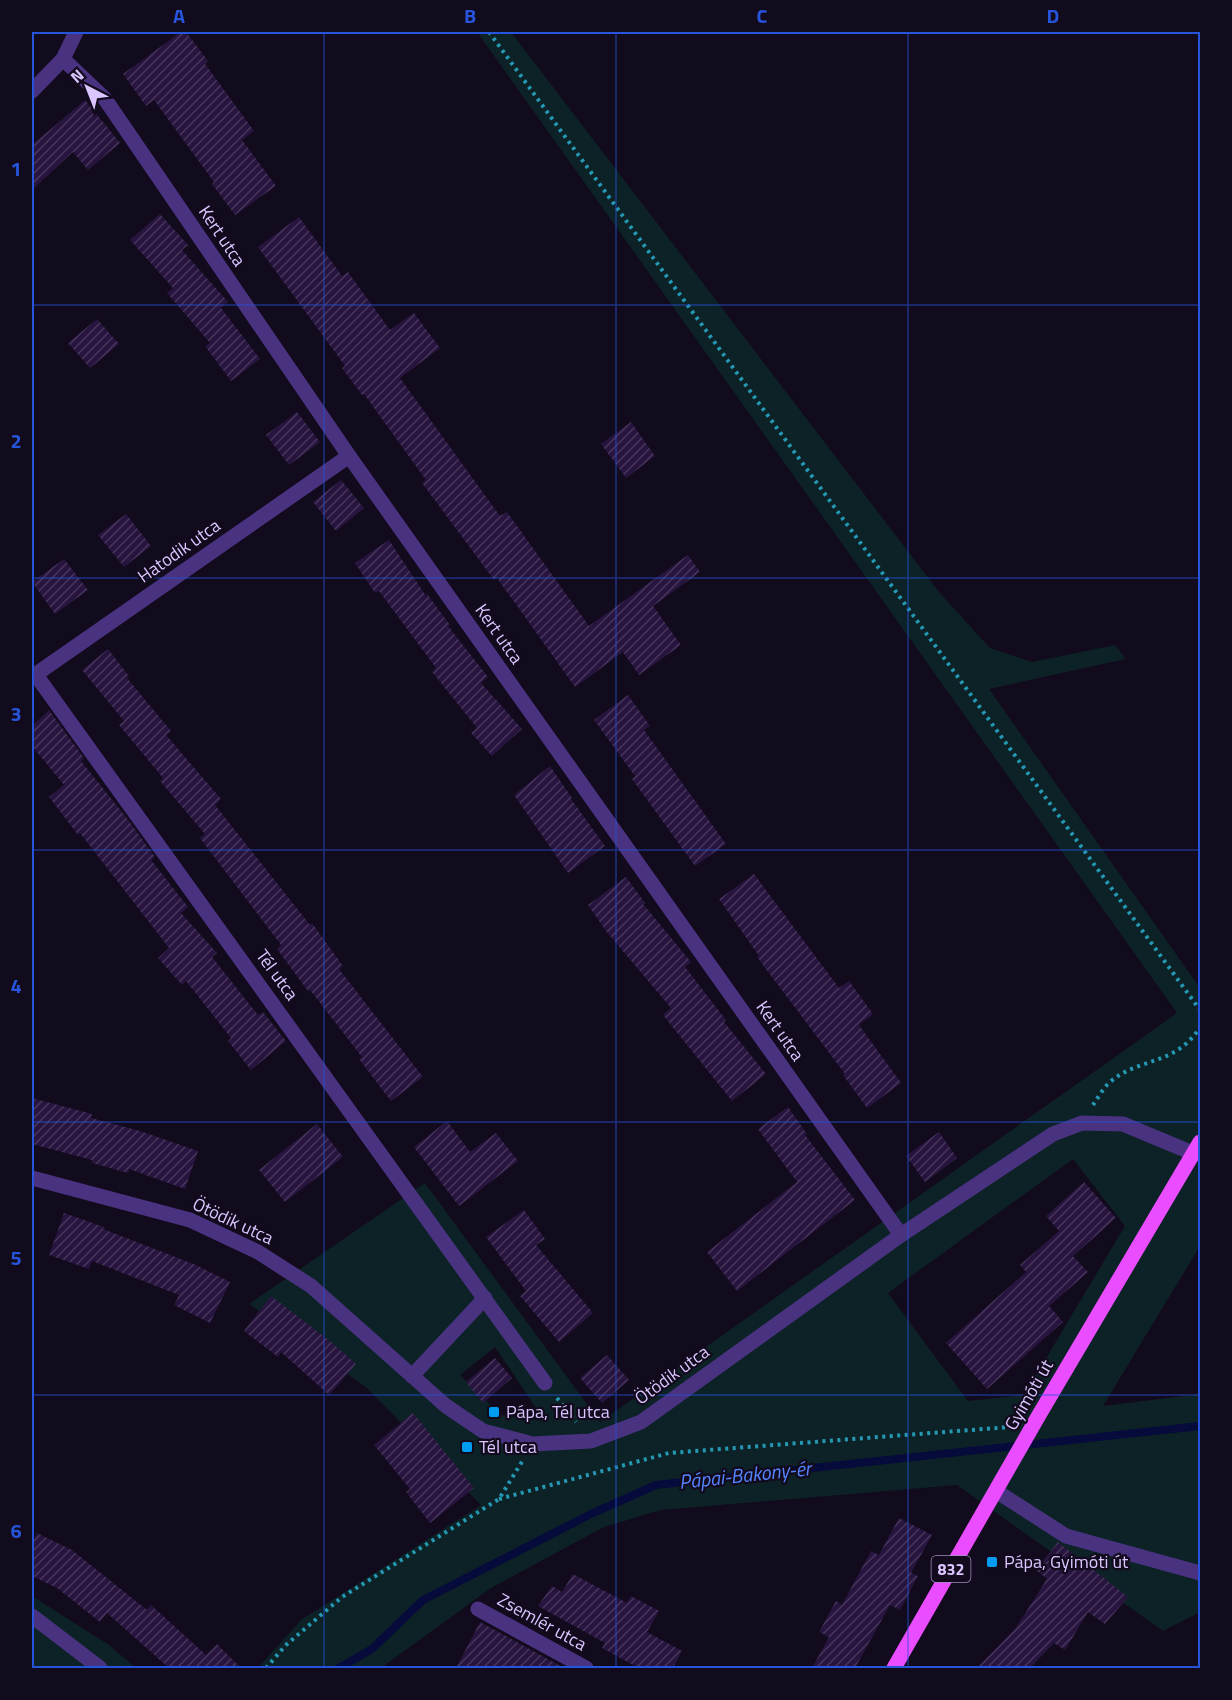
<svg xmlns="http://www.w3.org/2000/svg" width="1232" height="1700" viewBox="0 0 1232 1700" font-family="'Titillium Web',sans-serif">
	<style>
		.green { fill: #0d2227; fill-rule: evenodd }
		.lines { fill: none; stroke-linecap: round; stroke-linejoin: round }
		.stream { stroke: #060b3b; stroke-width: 8 }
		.building { fill: url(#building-hatch) }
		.path { stroke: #2599b4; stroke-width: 4; stroke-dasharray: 3 4.5; stroke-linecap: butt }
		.minor { stroke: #49327f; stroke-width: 15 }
		.major { stroke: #ea4dff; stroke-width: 15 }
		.grid { fill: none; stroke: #2654da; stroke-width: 1.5; stroke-opacity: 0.55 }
		.poi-dot { fill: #009cf1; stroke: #120a1d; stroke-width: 2 }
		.labels { text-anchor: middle; stroke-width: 4.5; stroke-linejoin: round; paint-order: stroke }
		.shield { fill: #120a1d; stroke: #9f8ebb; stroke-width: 1.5 }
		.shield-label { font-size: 16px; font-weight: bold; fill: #dbc6ff }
		.street-label { font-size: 18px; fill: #dbc6ff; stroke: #120a1d }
		.poi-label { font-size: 18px; fill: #dbc6ff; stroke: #120a1d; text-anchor: start }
		.water-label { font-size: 20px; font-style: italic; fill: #5485ff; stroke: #120a1d }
		.neatline { fill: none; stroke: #2654da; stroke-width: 2 }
		.grid-label { font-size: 20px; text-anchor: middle; font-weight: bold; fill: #2654da }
	</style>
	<defs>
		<pattern id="building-hatch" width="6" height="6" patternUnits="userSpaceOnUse" patternTransform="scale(1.5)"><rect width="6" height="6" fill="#28153f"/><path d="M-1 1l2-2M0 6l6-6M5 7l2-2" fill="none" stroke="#47365c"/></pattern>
	</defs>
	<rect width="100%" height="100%" fill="#120a1d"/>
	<g class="green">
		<path d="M477 32H511L939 592 990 648 1032 662 1115 645 1126 659 989 689 1200 988V1246L1103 1406 1200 1394V1612L1163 1631 957 1485 661 1510 604 1527 491 1588 381 1668H258L301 1620 481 1505 367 1388 249 1304 425 1183 600 1422 1177 1013ZM1073 1159 1125 1226 1024 1395 968 1401 888 1293ZM495 1347 544 1420V1421L501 1415 460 1375Z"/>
		<polygon points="32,1596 109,1645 136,1668 32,1668"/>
	</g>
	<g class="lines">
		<polyline class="stream" points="339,1668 372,1649 423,1600 591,1514 656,1485 1200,1426"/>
	</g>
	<g class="building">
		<polygon points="181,32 186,32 208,61 205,64 254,131 242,140 276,186 235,215 212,184 214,182 154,100 146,106 123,74"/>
		<polygon points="85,100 120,143 88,170 73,152 32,190 32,145"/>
		<polygon points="160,214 188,245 182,250 228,302 221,308 260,359 231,381 205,346 210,343 167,293 173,288 130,240"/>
		<polygon points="299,217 342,276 348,272 390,330 414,313 440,348 400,378 500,516 507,512 589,626 688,555 700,572 653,606 681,645 639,675 623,652 575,687 497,578 494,580 422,483 426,480 364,394 362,395 342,368 345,366 258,247"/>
		<polygon points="97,319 119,344 90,368 68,343"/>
		<polygon points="297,412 320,442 289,465 266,435"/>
		<polygon points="631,422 655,456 626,478 601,444"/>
		<polygon points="341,480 364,508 336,531 313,502"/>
		<polygon points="126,514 151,546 124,567 98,535"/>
		<polygon points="389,540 426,596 427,594 450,625 448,626 488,677 481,683 522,729 492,756 471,733 477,728 432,672 436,668 379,591 375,593 355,563"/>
		<polygon points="64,559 88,590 55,614 32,582"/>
		<polygon points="108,649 129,676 127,678 171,731 166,735 221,799 215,805 310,925 312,923 343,966 339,969 423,1077 391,1101 359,1059 362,1057 310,990 308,991 277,949 281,945 200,838 205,834 160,781 163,778 119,725 124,721 82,670"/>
		<polygon points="628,695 650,726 644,730 726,844 695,866 632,779 635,776 594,720"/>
		<polygon points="49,710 84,758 81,761 126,817 155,857 151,860 188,907 181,913 217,953 212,957 258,1015 263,1012 286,1041 251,1070 228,1041 231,1038 186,981 182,985 158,958 169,948 80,833 78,835 49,797 64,785 32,746 32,726"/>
		<polygon points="550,766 572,798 571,799 605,846 568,873 514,795"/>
		<polygon points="754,874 839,988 849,981 873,1014 859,1025 901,1083 867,1108 843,1075 845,1074 757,957 759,956 719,899"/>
		<polygon points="626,877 645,903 643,904 691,962 685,967 726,1020 724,1022 766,1074 732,1101 663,1015 671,1008 606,931 588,905"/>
		<polygon points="32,1098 92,1114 91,1118 140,1131 198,1151 185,1189 129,1169 128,1173 92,1163 92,1160 32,1144"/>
		<polygon points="788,1107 807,1134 805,1135 855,1200 737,1291 707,1252 797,1182 758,1129"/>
		<polygon points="447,1121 470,1152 496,1133 518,1161 459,1206 414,1147"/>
		<polygon points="317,1124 343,1157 285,1202 259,1170"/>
		<polygon points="939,1132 957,1158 925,1182 906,1156"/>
		<polygon points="1084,1182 1116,1218 1073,1256 1088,1272 1049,1306 1063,1322 987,1389 946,1343 1026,1272 1020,1265 1059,1231 1046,1216"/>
		<polygon points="524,1210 545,1239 536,1245 593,1313 559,1342 520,1296 526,1291 486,1237"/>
		<polygon points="64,1213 104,1227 103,1229 196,1265 230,1282 210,1323 174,1305 179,1295 92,1261 89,1269 49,1255"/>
		<polygon points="271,1296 331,1342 356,1364 329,1395 281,1352 278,1357 244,1331"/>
		<polygon points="607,1355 629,1380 602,1403 580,1378"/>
		<polygon points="495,1358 512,1378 483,1403 466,1382"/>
		<polygon points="413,1413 474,1488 430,1523 406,1492 410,1489 374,1445"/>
		<polygon points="899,1518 932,1535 911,1573 918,1576 900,1610 890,1605 855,1668 812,1668 829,1637 819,1632 836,1601 842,1605 871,1551 879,1555"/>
		<polygon points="37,1533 72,1550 147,1610 151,1605 206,1655 217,1644 241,1668 169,1668 107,1613 100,1622 57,1588 32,1576 32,1544"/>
		<polygon points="1058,1542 1128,1597 1105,1624 1088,1612 1065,1650 1054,1643 1030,1668 977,1668 1015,1629 1047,1579 1036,1570"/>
		<polygon points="573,1574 627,1603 631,1596 659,1611 647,1632 682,1651 673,1668 639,1668 602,1648 605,1643 538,1606 552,1586 562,1592"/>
		<polygon points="480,1622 515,1641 564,1668 456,1668"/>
	</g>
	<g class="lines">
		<g class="path">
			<polyline points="489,32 1200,1010"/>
			<path d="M1093 1105C1098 1098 1103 1088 1110 1082 1139 1057 1176 1066 1200 1027"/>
			<polyline points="557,1398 576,1422"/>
			<polyline points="499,1499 669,1453 1010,1427"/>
			<polyline points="266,1668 286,1645 342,1597 499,1499 523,1460"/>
		</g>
		<g class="minor">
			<polyline points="63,59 105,99 349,456 901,1235"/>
			<polyline points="32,91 63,59 76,32"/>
			<polyline points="36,675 545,1383"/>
			<polyline points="32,677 349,456"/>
			<polyline points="32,1178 190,1220 258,1252 311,1286 446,1406 483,1431 533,1444 591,1441 641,1422 901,1235 1053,1134 1082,1123 1123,1124 1195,1154"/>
			<polyline points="412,1376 485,1298"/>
			<polyline points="996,1491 1066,1536 1200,1573"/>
			<polyline points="478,1609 586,1668"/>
			<polyline points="32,1616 100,1668"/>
		</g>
		<polyline class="major" points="894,1668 1039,1415 1200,1142"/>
	</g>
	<path class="grid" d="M324 32V1668M616 32V1668M908 32V1668M32 305H1200M32 578H1200M32 850H1200M32 1122H1200M32 1395H1200"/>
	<g class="poi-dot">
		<rect x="488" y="1406" width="12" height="12" rx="3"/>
		<rect x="461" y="1441" width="12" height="12" rx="3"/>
		<rect x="986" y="1556" width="12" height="12" rx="3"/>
	</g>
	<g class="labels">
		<rect class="shield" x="931.5" y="1556" width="39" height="26" rx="4.5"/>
		<g class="shield-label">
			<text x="951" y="1575">832</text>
		</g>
		<g class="street-label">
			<text transform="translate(222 236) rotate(56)" y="6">Kert utca</text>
			<text transform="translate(179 551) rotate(-35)" y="6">Hatodik utca</text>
			<text transform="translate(499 634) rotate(55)" y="6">Kert utca</text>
			<text transform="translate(277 975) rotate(54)" y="6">Tél utca</text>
			<text transform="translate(780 1031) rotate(55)" y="6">Kert utca</text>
			<text transform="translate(233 1221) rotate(25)" y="6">Ötödik utca</text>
			<text transform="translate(672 1375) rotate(-36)" y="6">Ötödik utca</text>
			<text transform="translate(1029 1395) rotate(-60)" y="6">Gyimóti út</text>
			<text transform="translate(542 1622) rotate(29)" y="6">Zsemlér utca</text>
		</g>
		<g class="poi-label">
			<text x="506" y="1418">Pápa, Tél utca</text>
			<text x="479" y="1453">Tél utca</text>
			<text x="1004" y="1568">Pápa, Gyimóti út</text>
		</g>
		<g class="water-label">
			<text transform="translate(745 1475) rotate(-6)" y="7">Pápai-Bakony-ér</text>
		</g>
	</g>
	<rect width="1232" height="1700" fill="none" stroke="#120a1d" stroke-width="66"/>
	<g transform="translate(87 87) rotate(318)" stroke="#120a1d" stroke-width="4.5" paint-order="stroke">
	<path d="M0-4.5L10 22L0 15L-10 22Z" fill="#dbc6ff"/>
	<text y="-9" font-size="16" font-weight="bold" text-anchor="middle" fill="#dbc6ff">N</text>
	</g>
	<rect x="33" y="33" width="1166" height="1634" class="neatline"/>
	<g class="grid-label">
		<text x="179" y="23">A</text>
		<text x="470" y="23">B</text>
		<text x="762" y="23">C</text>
		<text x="1053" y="23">D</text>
		<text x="16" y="176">1</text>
		<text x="16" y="448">2</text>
		<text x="16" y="721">3</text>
		<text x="16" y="993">4</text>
		<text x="16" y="1265">5</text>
		<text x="16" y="1538">6</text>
	</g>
</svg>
